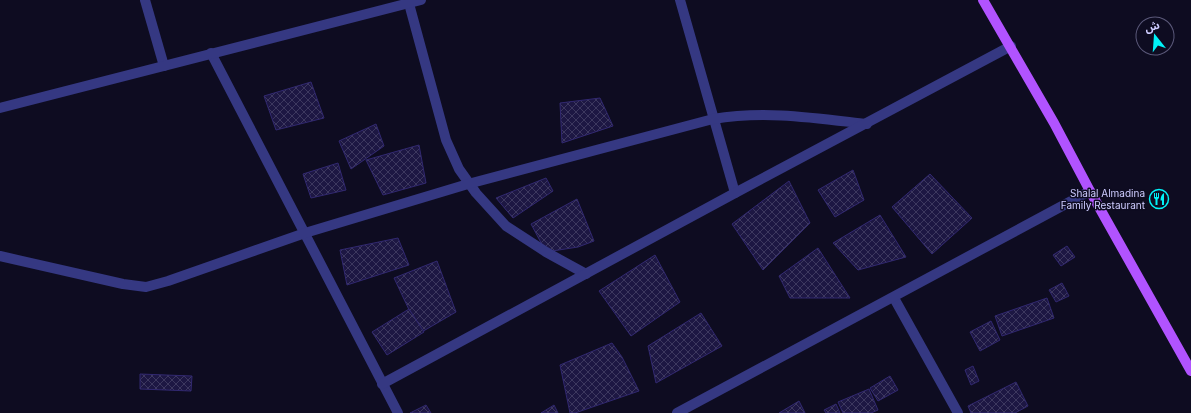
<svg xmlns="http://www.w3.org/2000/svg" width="1191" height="413" viewBox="0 0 1191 413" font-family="Inter,'Noto Sans Arabic',sans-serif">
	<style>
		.building { fill: url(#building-cross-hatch); stroke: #312870 }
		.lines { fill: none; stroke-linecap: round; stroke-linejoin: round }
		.minor { stroke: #353882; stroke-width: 10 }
		.major { stroke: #b153ff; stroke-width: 10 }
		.labels { text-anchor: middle; stroke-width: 3; stroke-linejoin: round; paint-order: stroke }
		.poi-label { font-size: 10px; fill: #ceccff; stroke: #0e0c21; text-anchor: end }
	</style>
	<defs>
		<pattern id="building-cross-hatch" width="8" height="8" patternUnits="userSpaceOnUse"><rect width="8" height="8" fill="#1d1743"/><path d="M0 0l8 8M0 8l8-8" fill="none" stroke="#3d385f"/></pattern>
	</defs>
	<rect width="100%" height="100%" fill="#0e0c21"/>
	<g class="building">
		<polygon points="311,82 324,118 276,130 264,96"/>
		<polygon points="600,98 613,126 562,143 560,103"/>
		<polygon points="376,124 384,146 351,169 339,141"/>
		<polygon points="419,145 426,183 383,195 366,160"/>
		<polygon points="338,163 346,190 311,198 303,174"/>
		<polygon points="853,170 864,200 835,217 818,190"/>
		<polygon points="930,174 972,218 932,254 892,207"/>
		<polygon points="546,178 553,191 513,218 496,198"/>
		<polygon points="789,181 810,223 763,270 732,224"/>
		<polygon points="577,199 594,241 578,247 546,252 531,224"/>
		<polygon points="880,215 906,257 858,270 833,243"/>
		<polygon points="398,238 409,265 347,285 340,250"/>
		<polygon points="1067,246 1075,257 1061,266 1053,255"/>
		<polygon points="818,248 850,298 790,298 779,276"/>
		<polygon points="655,255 680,302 631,336 599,291"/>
		<polygon points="437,261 456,312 420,333 394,278"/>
		<polygon points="1062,283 1069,296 1056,302 1049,290"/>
		<polygon points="1047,298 1054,318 1002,336 995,316"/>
		<polygon points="409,309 424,332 387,355 372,332"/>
		<polygon points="701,313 722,346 656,383 648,346"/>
		<polygon points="991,321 1000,340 980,351 970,332"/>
		<polygon points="612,343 622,357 639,391 575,413 570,413 560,365"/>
		<polygon points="973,366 979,381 971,385 965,370"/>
		<polygon points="140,374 192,376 191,391 140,389"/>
		<polygon points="890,376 898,390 878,401 870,388"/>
		<polygon points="1016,382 1028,406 1015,413 971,413 968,406"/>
		<polygon points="869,389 878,410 871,413 843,413 838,402"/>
		<polygon points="799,401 805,413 779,413"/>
		<polygon points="836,404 840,413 826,413 824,410"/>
		<polygon points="426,405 431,413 410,413"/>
		<polygon points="554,405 558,413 541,413"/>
	</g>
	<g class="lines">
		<g class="minor">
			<polyline points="145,0 164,66"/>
			<polyline points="408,0 446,140 459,169 476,193 506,226 546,252 586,274"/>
			<polyline points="680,0 735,193"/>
			<polyline points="211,53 398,413"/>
			<polyline points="0,108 421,0"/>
			<path d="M0 256 123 284 146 287 168 281 305 233 468 184 713 119C765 110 815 118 867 124"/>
			<polyline points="894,298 958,413"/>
			<polyline points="382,384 735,193 1011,46"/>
			<polyline points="677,413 1090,191"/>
		</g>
		<polyline class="major" points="983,0 1054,123 1090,191 1191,371"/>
	</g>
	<defs>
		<symbol id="restaurant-ring" viewBox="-11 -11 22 22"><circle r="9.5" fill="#0e0c21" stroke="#00f2f7" stroke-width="1.5"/><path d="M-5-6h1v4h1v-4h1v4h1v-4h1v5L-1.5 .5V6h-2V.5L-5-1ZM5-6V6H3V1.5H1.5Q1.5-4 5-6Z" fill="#00f2f7"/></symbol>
	</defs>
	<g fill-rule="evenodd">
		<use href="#restaurant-ring" x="1148" y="188" width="22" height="22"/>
	</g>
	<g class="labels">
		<g class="poi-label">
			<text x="1145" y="197">Shalal Almadina<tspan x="1145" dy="12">Family Restaurant</tspan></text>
		</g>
	</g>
	<g transform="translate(1155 36) rotate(343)"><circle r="19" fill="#0e0c21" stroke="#5b597a"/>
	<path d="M0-3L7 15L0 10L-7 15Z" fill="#00f2f7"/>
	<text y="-6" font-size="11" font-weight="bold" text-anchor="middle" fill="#ceccff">ش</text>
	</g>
</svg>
